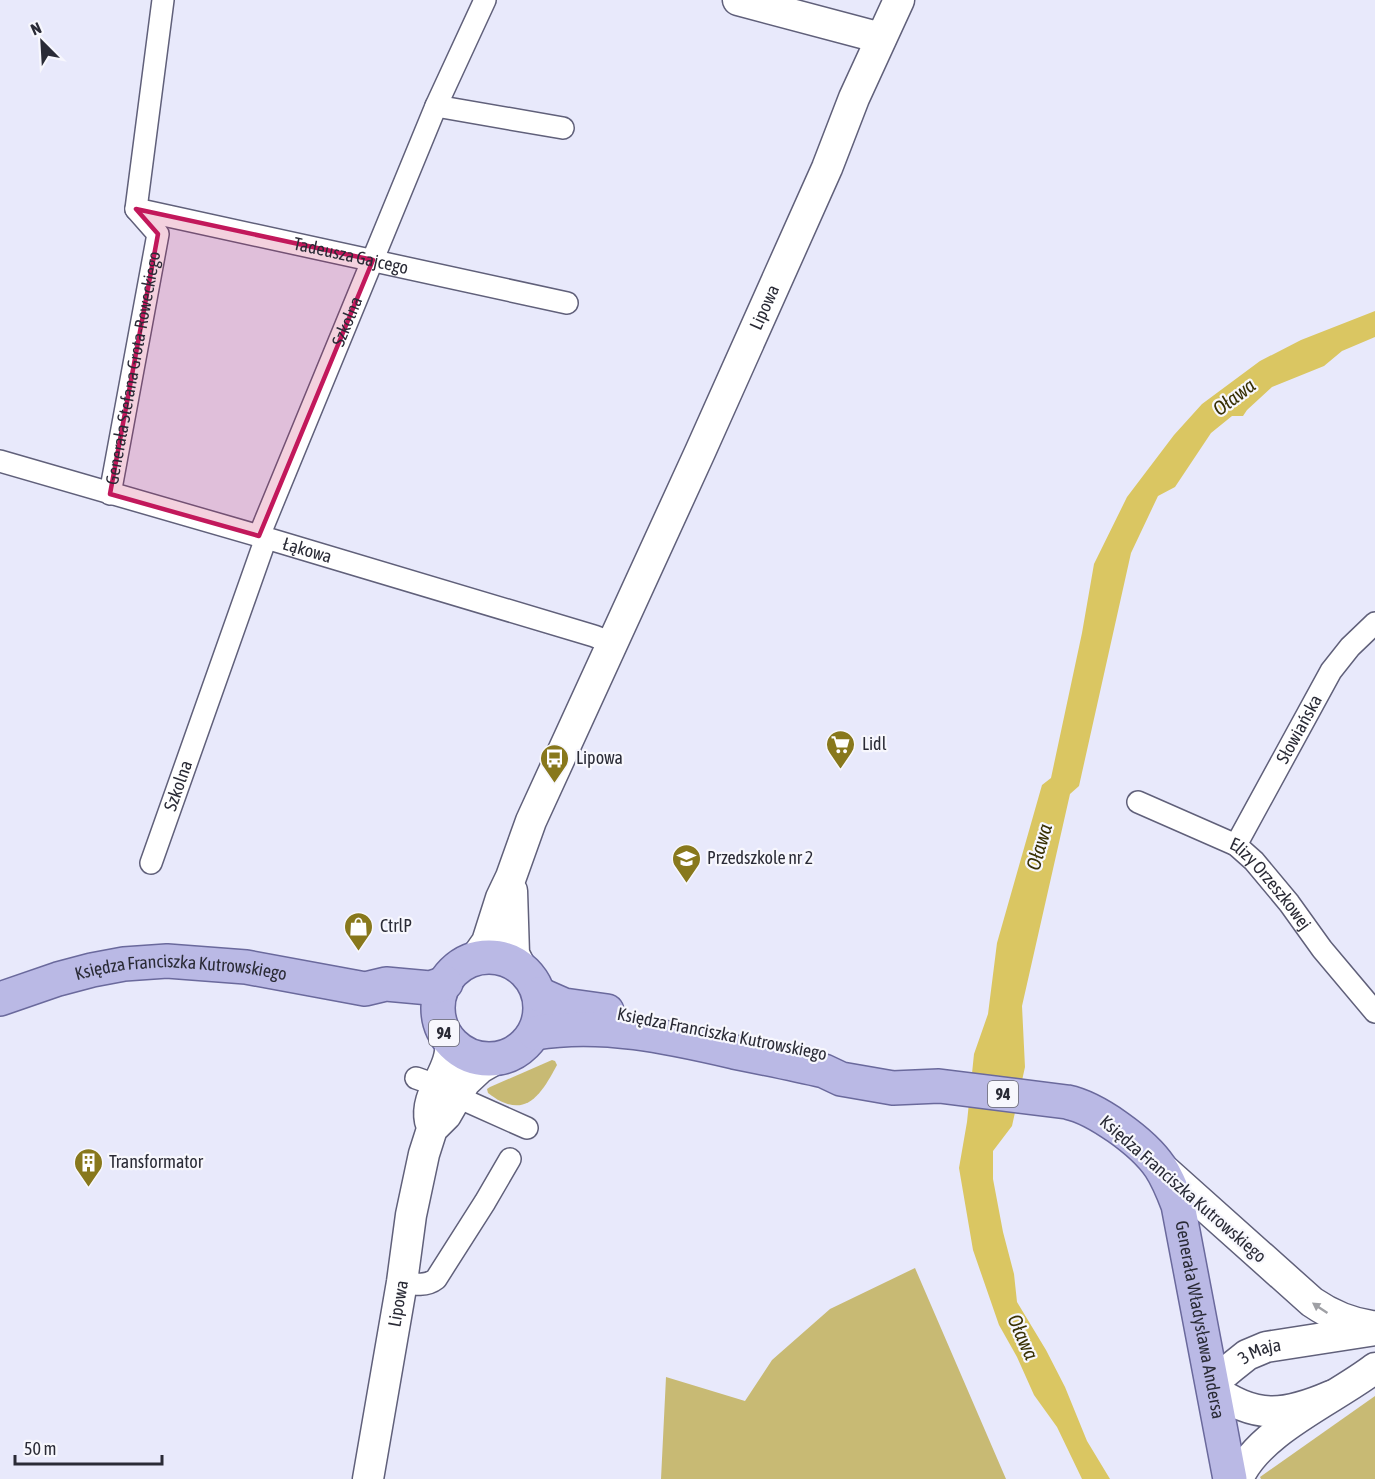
<svg xmlns="http://www.w3.org/2000/svg" width="1375" height="1479" viewBox="0 0 1375 1479" font-family="'Asap Condensed',sans-serif">
	<style>
		.green { fill: #c8ba74 }
		.water { fill: #dac662 }
		.lines { fill: none; stroke-linecap: round; stroke-linejoin: round }
		.street-casing { stroke: #60607a; stroke-width: 24 }
		.secondary-casing { stroke: #60607a; stroke-width: 33 }
		.primary-casing { stroke: #6a699c; stroke-width: 36 }
		.street { stroke: #fff; stroke-width: 21 }
		.secondary { stroke: #fff; stroke-width: 30 }
		.primary { stroke: #bab9e5; stroke-width: 33 }
		.oneway { fill: #9fa0a5 }
		.marked { fill: #c2185b; fill-opacity: 0.2; stroke: #c2185b; stroke-width: 4.5; stroke-linejoin: round }
		.labels { text-anchor: middle; stroke-width: 4.5; stroke-linejoin: round; paint-order: stroke }
		.shield { fill: #f7f7fd; stroke: #686872; stroke-width: 1.5 }
		.shield-label { font-size: 16px; font-weight: bold; fill: #2a2b36 }
		.street-label { font-size: 18px; fill: #2a2b36; stroke: #f7f7fd }
		.poi-label { font-size: 18px; fill: #2a2b36; stroke: #f7f7fd; text-anchor: start }
		.water-label { font-size: 20px; font-style: italic; fill: #383003; stroke: #f7f7fd }
	</style>
	<rect width="100%" height="100%" fill="#e8e9fb"/>
	<g class="green">
		<path d="M552 1060 555 1061 557 1065C540 1097 524 1121 488 1093L487 1089 490 1087Z"/>
		<polygon points="915,1268 1006,1479 661,1479 666,1377 745,1401 772,1360 830,1309"/>
		<polygon points="1375,1396 1375,1479 1261,1479 1260,1477"/>
	</g>
	<polygon class="water" points="1375,311 1375,337 1342,351 1324,366 1272,387 1247,410 1243,416 1232,416 1211,433 1175,487 1158,496 1131,553 1079,786 1070,794 1022,1006 1025,1067 1012,1126 993,1151 993,1179 1003,1232 1014,1274 1017,1302 1046,1350 1065,1387 1087,1441 1110,1479 1082,1479 1057,1427 1034,1395 1017,1357 999,1325 973,1250 959,1168 967,1122 974,1054 988,1014 997,943 1042,785 1051,778 1082,633 1094,564 1127,497 1174,435 1202,404 1260,361 1301,340"/>
	<g class="lines">
		<defs>
			<g id="street">
				<polyline points="436,106 563,128"/>
				<path id="s1" d="M136 209 567 303"/>
				<path id="s2" d="M0 461 266 538 594 636 612 643"/>
				<path id="s3" d="M110 494 158 234 136 209 163 0"/>
				<path id="s4" d="M259 536 436 106 485 0"/>
				<path id="s5" d="M1138 802 1236 845 1254 861 1289 903 1322 949 1375 1012"/>
				<path id="s6" d="M1236 845 1331 671 1350 647 1375 623"/>
				<path id="s7" d="M151 863 266 538"/>
				<polyline points="416,1078 433,1084"/>
				<polyline points="462,1099 527,1128"/>
				<path d="M402 1282C413 1284 426 1287 436 1279L485 1202 510 1159"/>
			</g>
			<g id="secondary">
				<polyline points="738,0 881,38"/>
				<polyline points="512,891 514,954 521,968"/>
				<path id="s8" d="M475 959 487 942 501 898 511 877 531 821 700 452 827 168 854 98 899 0"/>
				<path d="M430 1121C424 1093 454 1070 450 1041"/>
				<path d="M1162 1168 1312 1302C1331 1315 1349 1323 1372 1326"/>
				<path id="s9" d="M1331 1396C1285 1416 1255 1420 1212 1388L1220 1377 1232 1367 1247 1355 1266 1347 1375 1330"/>
				<path id="s10" d="M368 1479 402 1282 411 1215 424 1154 432 1129 446 1115 465 1082 480 1068 494 1060"/>
				<path d="M1238 1479C1258 1431 1335 1399 1375 1368"/>
			</g>
			<g id="primary">
				<circle cx="489" cy="1008" r="51"/>
				<polyline points="539,994 564,1005 607,1011"/>
				<path id="s11" d="M0 999 58 979 92 970 124 964 167 961 246 967 365 989 386 984 430 988 446 983"/>
				<path id="s12" d="M535 1033C602 1022 669 1037 734 1052 764 1058 794 1064 824 1071L841 1079 893 1088 939 1086 1067 1102C1096 1108 1143 1142 1160 1167 1168 1179 1173 1192 1178 1205L1230 1479"/>
			</g>
		</defs>
		<use href="#street" class="street-casing"/>
		<use href="#secondary" class="secondary-casing"/>
		<use href="#primary" class="primary-casing"/>
		<use href="#street" class="street"/>
		<use href="#secondary" class="secondary"/>
		<use href="#primary" class="primary"/>
	</g>
	<defs><path id="oneway-solid" d="M-6-.8H1V-3.2L6.5 0L1 3.2V.8H-6Z" transform="scale(1.5)"/></defs>
	<use class="oneway" href="#oneway-solid" transform="translate(1320 1308) rotate(-146)"/>
	<path class="marked" d="M136 209 373 260 259 536 110 494 158 234Z"/>
	<defs>
		<symbol id="supermarket-pin" viewBox="-11 -11 22 30"><path d="M0 17L-7.5 6A9.5 9.5 0 1 1 7.5 6Z" fill="#88781c" stroke="#f7f7fd"/><path d="M-6-5.5h2.5l.6 2H6L4.5 2H-2.5L-4.4-4H-6ZM-1.5 3.2a1.3 1.3 0 1 0 .1 0ZM3 3.2a1.3 1.3 0 1 0 .1 0Z" fill="#fff"/></symbol>
		<symbol id="bus-pin" viewBox="-11 -11 22 30"><path d="M0 17L-7.5 6A9.5 9.5 0 1 1 7.5 6Z" fill="#88781c" stroke="#f7f7fd"/><path d="M-5-6H5V4H4V6H2V4H-2V6H-4V4H-5ZM-3.5-4V0h7V-4ZM-3.5 1.2v1.5H-2V1.2ZM2 1.2v1.5H3.5V1.2Z" fill="#fff"/></symbol>
		<symbol id="school-pin" viewBox="-11 -11 22 30"><path d="M0 17L-7.5 6A9.5 9.5 0 1 1 7.5 6Z" fill="#88781c" stroke="#f7f7fd"/><path d="M0-5L7-2L0 1L-7-2ZM-4 1L0 2.5L4 1V4Q0 6-4 4Z" fill="#fff"/></symbol>
		<symbol id="shop-pin" viewBox="-11 -11 22 30"><path d="M0 17L-7.5 6A9.5 9.5 0 1 1 7.5 6Z" fill="#88781c" stroke="#f7f7fd"/><path d="M-5-2.5h2.3a2.7 3.5 0 0 1 5.4 0H5L5.5 6h-11ZM-1.5-2.5h3a1.5 2.3 0 0 0-3 0Z" fill="#fff"/></symbol>
		<symbol id="building-pin" viewBox="-11 -11 22 30"><path d="M0 17L-7.5 6A9.5 9.5 0 1 1 7.5 6Z" fill="#88781c" stroke="#f7f7fd"/><path d="M-4-6H4V6H1V3H-1V6H-4ZM-2.5-4.3h1.7v1.8h-1.7ZM.8-4.3h1.7v1.8H.8ZM-2.5-1h1.7V.8h-1.7ZM.8-1h1.7V.8H.8Z" fill="#fff"/></symbol>
	</defs>
	<g fill-rule="evenodd">
		<use href="#supermarket-pin" x="824" y="728" width="33" height="45"/>
		<use href="#bus-pin" x="538" y="742" width="33" height="45"/>
		<use href="#school-pin" x="670" y="842" width="33" height="45"/>
		<use href="#shop-pin" x="342" y="910" width="33" height="45"/>
		<use href="#building-pin" x="72" y="1146" width="33" height="45"/>
	</g>
	<g class="labels">
		<g class="shield">
			<rect x="429" y="1020" width="30" height="26" rx="4.5"/>
			<rect x="988" y="1081" width="30" height="26" rx="4.5"/>
		</g>
		<g class="shield-label">
			<text x="444" y="1039">94</text>
			<text x="1003" y="1100">94</text>
		</g>
		<g class="street-label">
			<text dy="6" stroke="none"><textPath href="#s1" startOffset="220">Tadeusza Gajcego</textPath></text>
			<text dy="6" stroke="none"><textPath href="#s8" startOffset="714">Lipowa</textPath></text>
			<text dy="6" stroke="none"><textPath href="#s4" startOffset="232">Szkolna</textPath></text>
			<text dy="6" stroke="none"><textPath href="#s3" startOffset="128">Generała Stefana Grota-Roweckiego</textPath></text>
			<text dy="6" stroke="none"><textPath href="#s2" startOffset="320">Łąkowa</textPath></text>
			<text dy="6" stroke="none"><textPath href="#s6" startOffset="132">Słowiańska</textPath></text>
			<text dy="6" stroke="none"><textPath href="#s7" startOffset="82">Szkolna</textPath></text>
			<text dy="6" stroke="none"><textPath href="#s5" startOffset="159">Elizy Orzeszkowej</textPath></text>
			<text dy="6" stroke="none"><textPath href="#s11" startOffset="186">Księdza Franciszka Kutrowskiego</textPath></text>
			<text transform="translate(722 1034) rotate(11)" y="6">Księdza Franciszka Kutrowskiego</text>
			<text transform="translate(1183 1189) rotate(41)" y="6">Księdza Franciszka Kutrowskiego</text>
			<text dy="6" stroke="none"><textPath href="#s10" startOffset="178">Lipowa</textPath></text>
			<text dy="6" stroke="none"><textPath href="#s12" startOffset="814">Generała Władysława Andersa</textPath></text>
			<text dy="6" stroke="none"><textPath href="#s9" startOffset="189">3 Maja</textPath></text>
		</g>
		<g class="poi-label">
			<text x="862" y="750">Lidl</text>
			<text x="576" y="764">Lipowa</text>
			<text x="707" y="864">Przedszkole nr 2</text>
			<text x="380" y="932">CtrlP</text>
			<text x="109" y="1168">Transformator</text>
		</g>
		<g class="water-label">
			<text transform="translate(1234 397) rotate(-37)" y="7">Oława</text>
			<text transform="translate(1039 847) rotate(-74)" y="7">Oława</text>
			<text transform="translate(1023 1337) rotate(66)" y="7">Oława</text>
		</g>
	</g>
	<g transform="translate(42 42) rotate(336)" stroke="#f7f7fd" stroke-width="4.5" paint-order="stroke">
	<path d="M0-4.5L10 22L0 15L-10 22Z" fill="#2a2b36"/>
	<text y="-9" font-size="16" font-weight="bold" text-anchor="middle" fill="#2a2b36">N</text>
	</g>
	<path d="M15 1455v9h147v-9" fill="none" stroke="#2a2b36" stroke-width="3"/>
	<text x="24" y="1455" font-size="18" fill="#2a2b36" stroke="#f7f7fd" stroke-width="4.5" paint-order="stroke">50 m</text>
</svg>
